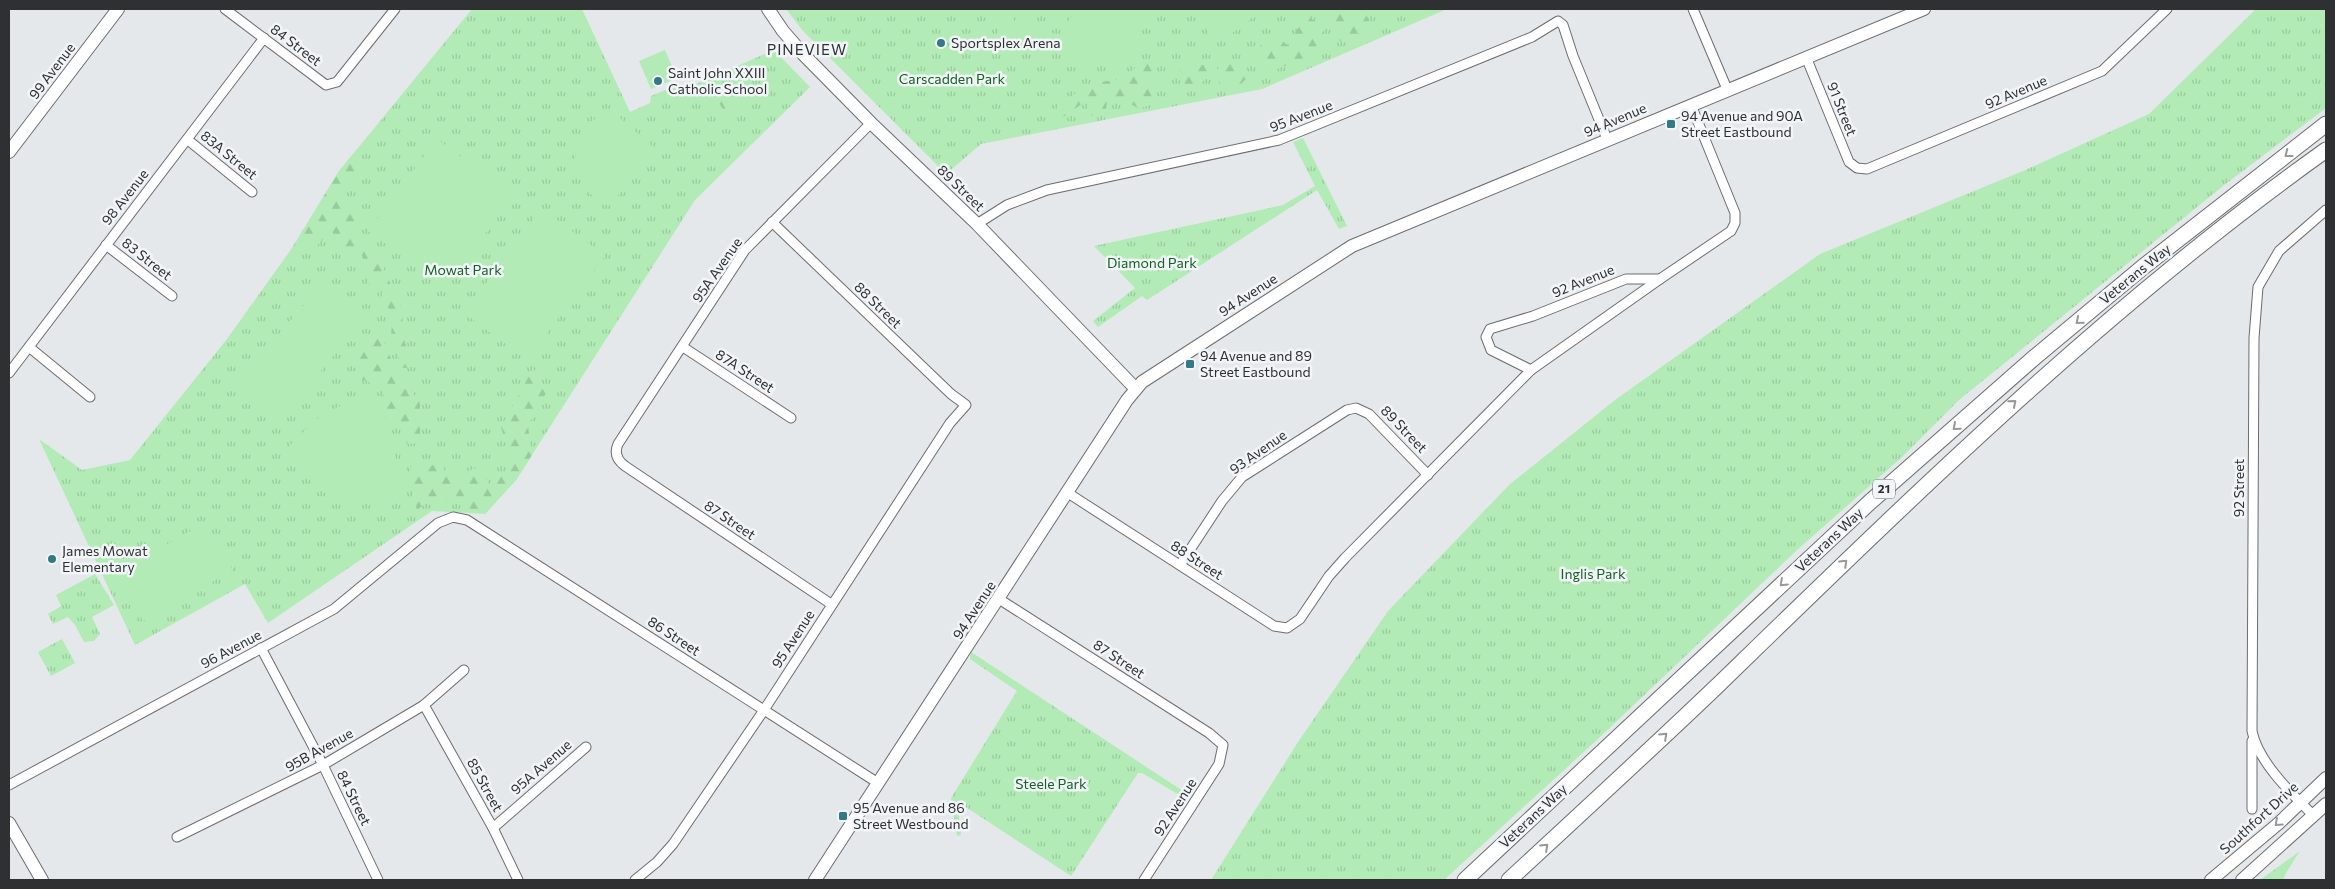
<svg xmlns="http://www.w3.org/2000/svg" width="2335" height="889" viewBox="0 0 2335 889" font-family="Commissioner,sans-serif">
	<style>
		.grass { fill: url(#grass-tufts) }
		.forest { fill: url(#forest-firs) }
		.pitch { fill: #b2ebb6 }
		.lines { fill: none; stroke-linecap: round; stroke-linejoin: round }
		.street-casing { stroke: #6b6d70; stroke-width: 11 }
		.secondary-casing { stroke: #6b6d70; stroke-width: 14 }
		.primary-casing { stroke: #6b6d70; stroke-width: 17 }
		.street { stroke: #fff; stroke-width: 9 }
		.secondary { stroke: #fff; stroke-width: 12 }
		.primary { stroke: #fff; stroke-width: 15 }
		.oneway { stroke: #979898 }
		.poi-dot { fill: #347a86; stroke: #f2f5f8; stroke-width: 2 }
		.labels { text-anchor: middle; stroke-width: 5; stroke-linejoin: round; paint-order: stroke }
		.shield { fill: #f2f5f8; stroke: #6a6b6d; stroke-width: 1 }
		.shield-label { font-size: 12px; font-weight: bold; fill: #2f3032 }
		.poi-label { font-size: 14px; fill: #2f3032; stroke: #f2f5f8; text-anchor: start }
		.street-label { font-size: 14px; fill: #2f3032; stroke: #f2f5f8 }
		.park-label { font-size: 14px; fill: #146125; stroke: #f2f5f8 }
		.neighbourhood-label { font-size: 15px; letter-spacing: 1px; fill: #2f3032; stroke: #f2f5f8 }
	</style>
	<defs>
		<pattern id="grass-tufts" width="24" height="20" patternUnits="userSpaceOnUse" patternTransform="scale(1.25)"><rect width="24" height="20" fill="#b2ebb6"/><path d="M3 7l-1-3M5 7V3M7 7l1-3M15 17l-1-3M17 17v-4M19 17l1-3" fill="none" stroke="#99ca9d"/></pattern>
		<pattern id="forest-firs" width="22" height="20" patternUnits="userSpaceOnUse" patternTransform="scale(1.25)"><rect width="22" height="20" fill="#b2ebb6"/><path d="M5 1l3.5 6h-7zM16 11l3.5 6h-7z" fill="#99ca9d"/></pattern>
	</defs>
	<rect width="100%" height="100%" fill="#e4e8eb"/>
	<g class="grass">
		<polygon points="472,9 582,9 630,112 650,103 651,96 677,85 680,91 774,50 810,87 695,200 516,480 485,514 432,511 268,623 245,584 135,645 39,439 82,470 130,460 227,339 292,248 339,171"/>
		<polygon points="786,9 1447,9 1262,89 981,144 946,174 803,31"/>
		<polygon points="2256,9 2326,9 2326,108 2223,186 1959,400 1901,458 1796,551 1600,737 1444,880 1211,880 1298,742 1388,611 1509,485 1615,400 1820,254 2023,171 2149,114"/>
		<polygon points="1303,138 1347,226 1339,229 1317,190 1147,300 1142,296 1098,327 1093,321 1135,288 1094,246 1283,205 1315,186 1293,142"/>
		<polygon points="95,574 114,605 92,617 100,634 94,641 84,642 75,625 68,617 53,624 48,614 61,606 56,595"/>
		<polygon points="62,639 75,663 51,676 38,652"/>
		<polygon points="971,652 1183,791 1181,796 1142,773 1138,773 1071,876 961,804 958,807 961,835 957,836 951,798 1017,691 970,659"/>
		<polygon points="2300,851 2286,873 2283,880 2260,880"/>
	</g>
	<g class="forest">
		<polygon points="1338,9 1365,10 1371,29 1339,41 1333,27"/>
		<polygon points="1306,16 1324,26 1323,45 1309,56 1275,70 1262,61 1259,49 1263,39 1276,36 1287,45"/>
		<polygon points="1148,59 1156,77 1149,105 1139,109 1133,105 1117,103 1107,96 1106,112 1090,116 1086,101 1056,122 1057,107 1088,84 1120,79"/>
		<polygon points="1240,59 1248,77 1240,85 1220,87 1217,70 1222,65"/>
		<polygon points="1180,65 1207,65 1210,76 1191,90 1177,78"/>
		<path d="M733 82 739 94 734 107 725 112C715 99 714 88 733 82Z"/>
		<polygon points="356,151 360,164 341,193 354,205 364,223 353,227 353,239 374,247 403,312 402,332 412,367 403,368 391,336 393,311 381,304 382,291 368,283 362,252 344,249 328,226 326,237 311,251 302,232 339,171"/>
		<polygon points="374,334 381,334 397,374 420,402 420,443 407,444 398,412 387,412 382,386 360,379 355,367"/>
		<polygon points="533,368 546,393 528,426 532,455 516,480 485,514 454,503 430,500 417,510 408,478 413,460 423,470 439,462 449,477 480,467 490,486 512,465 501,427"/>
	</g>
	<g class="pitch">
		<rect x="998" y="9" width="16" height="26"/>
		<polygon points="1019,9 1035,9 1035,35 1019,36"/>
		<path d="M1077 9H1137L1142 51 1136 58 1070 67C1060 48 1061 26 1077 9Z"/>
		<path d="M1201 9H1260C1246 24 1231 41 1208 35Z"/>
		<polygon points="665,50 677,78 651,89 639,61"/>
		<path d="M612 111 652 146V156L609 206C564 188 563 124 612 111Z"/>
		<polygon points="437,139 513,196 445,288 368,231"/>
		<polygon points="542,208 605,256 527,360 464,313"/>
		<polygon points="321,284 364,319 280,420 237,385"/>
		<polygon points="370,392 379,396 406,495 347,504 319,490 302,472 286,449 321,415"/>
		<polygon points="206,522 233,570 143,621 116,573"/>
	</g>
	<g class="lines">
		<defs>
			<g id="street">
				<polyline points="225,9 326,85 337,82 395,9"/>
				<polyline points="1693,9 1727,89"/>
				<polyline points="1806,57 1849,162 1857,168 1867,169 2102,71 2167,9"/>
				<polyline points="188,140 252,192"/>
				<polyline points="977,224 1007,205 1047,190 1279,140 1532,37 1558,21 1563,25 1573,56 1607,139"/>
				<polyline points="106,245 172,296"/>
				<polyline points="29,347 90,397"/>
				<polyline points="683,347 791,418"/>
				<polyline points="1531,370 1491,350 1486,337 1490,329 1533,316 1626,279 1660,279"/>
				<polyline points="9,373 264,38"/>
				<polyline points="1068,493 1274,626 1287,628 1300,619 1329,576 1345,558 1531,370 1660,279 1731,231 1735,223 1735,213 1691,105"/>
				<polyline points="1180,565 1222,501 1242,477 1347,410 1356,408 1369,414 1428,475"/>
				<polyline points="999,599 1209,733 1223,745 1219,764 1144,880"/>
				<path d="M831 604 625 466C617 460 614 453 618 444L745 250 871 123"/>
				<polyline points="261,648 323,765 378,880"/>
				<polyline points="424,705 493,828 518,880"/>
				<polyline points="2252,741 2252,809"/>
				<polyline points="9,785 334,609 438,523 453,517 467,520 878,783"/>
				<path d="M2314 816C2292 794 2258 762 2252 731L2254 338 2258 287 2279 251 2326 210"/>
				<polyline points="493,828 586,747"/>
				<polyline points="177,837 323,765 424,705 464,670"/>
				<polyline points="635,880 657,862 673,844 764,710 950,423 966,405 951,394 772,222"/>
			</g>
			<g id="secondary">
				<polyline points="768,9 783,31 803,54 871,123 977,224 1135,388"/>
				<polyline points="9,152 118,9"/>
				<polyline points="9,823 42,880"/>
				<polyline points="815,880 1127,400 1142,382 1352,246 1924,9"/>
				<polyline points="2211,880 2279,823 2326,778"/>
				<polyline points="2242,880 2326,804"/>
			</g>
			<g id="primary">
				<polyline points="1465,880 1870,502 2035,357 2143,267 2326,124"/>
				<path d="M1509 880C1578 816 1647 753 1715 688 1910 499 2104 308 2326 150"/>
			</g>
		</defs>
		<use href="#street" class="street-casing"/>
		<use href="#secondary" class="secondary-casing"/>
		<use href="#primary" class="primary-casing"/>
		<use href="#street" class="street"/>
		<use href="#secondary" class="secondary"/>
		<use href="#primary" class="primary"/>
	</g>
	<defs><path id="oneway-chevron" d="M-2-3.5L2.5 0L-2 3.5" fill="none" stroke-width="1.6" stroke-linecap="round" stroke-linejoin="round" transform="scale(1.25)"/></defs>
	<g class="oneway">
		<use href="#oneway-chevron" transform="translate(2288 154) rotate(142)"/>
		<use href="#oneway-chevron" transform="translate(2079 321) rotate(140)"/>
		<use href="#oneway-chevron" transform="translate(2013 403) rotate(-41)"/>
		<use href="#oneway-chevron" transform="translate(1956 427) rotate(139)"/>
		<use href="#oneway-chevron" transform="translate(1844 563) rotate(-44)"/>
		<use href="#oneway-chevron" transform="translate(1783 583) rotate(137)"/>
		<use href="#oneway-chevron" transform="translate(1664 736) rotate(-43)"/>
		<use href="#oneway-chevron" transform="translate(2278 823) rotate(138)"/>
		<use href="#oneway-chevron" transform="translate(1545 847) rotate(-43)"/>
	</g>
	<g class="poi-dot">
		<circle cx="941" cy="43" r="5"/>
		<circle cx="658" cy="81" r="5"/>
		<rect x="1666" y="119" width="10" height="10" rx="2.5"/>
		<rect x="1185" y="359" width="10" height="10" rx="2.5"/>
		<circle cx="52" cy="559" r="5"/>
		<rect x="838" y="811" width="10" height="10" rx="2.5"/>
	</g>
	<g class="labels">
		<rect class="shield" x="1873" y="479.5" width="22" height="19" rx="4"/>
		<g class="shield-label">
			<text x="1884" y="493">21</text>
		</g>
		<g class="poi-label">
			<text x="951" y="48">Sportsplex Arena</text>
			<text x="668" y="78">Saint John XXIII<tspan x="668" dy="16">Catholic School</tspan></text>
			<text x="1681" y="121">94 Avenue and 90A<tspan x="1681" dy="16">Street Eastbound</tspan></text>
			<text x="1200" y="361">94 Avenue and 89<tspan x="1200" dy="16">Street Eastbound</tspan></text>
			<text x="62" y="556">James Mowat<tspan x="62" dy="16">Elementary</tspan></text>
			<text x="853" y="813">95 Avenue and 86<tspan x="853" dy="16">Street Westbound</tspan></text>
		</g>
		<g class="street-label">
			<text transform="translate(296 45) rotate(37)" y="5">84 Street</text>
			<text transform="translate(52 71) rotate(-53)" y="5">99 Avenue</text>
			<text transform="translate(2016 92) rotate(-23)" y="5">92 Avenue</text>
			<text transform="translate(1842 109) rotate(68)" y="5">91 Street</text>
			<text transform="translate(1301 116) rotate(-21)" y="5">95 Avenue</text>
			<text transform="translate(1615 120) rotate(-23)" y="5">94 Avenue</text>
			<text transform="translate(229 155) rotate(39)" y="5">83A Street</text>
			<text transform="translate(961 188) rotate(44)" y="5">89 Street</text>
			<text transform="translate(125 197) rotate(-52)" y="5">98 Avenue</text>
			<text transform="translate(147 259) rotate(38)" y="5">83 Street</text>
			<text transform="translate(717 270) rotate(-55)" y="5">95A Avenue</text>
			<text transform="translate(2135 274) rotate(-39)" y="5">Veterans Way</text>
			<text transform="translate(1583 281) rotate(-22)" y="5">92 Avenue</text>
			<text transform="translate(1248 295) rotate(-33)" y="5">94 Avenue</text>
			<text transform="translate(878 305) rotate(44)" y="5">88 Street</text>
			<text transform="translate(745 371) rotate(33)" y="5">87A Street</text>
			<text transform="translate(1404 429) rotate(46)" y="5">89 Street</text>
			<text transform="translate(1258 452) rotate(-35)" y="5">93 Avenue</text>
			<text transform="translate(2239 488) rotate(-90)" y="5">92 Street</text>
			<text transform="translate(730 520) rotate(34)" y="5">87 Street</text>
			<text transform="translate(1829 540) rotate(-43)" y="5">Veterans Way</text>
			<text transform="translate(1197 560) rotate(33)" y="5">88 Street</text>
			<text transform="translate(974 610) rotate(-57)" y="5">94 Avenue</text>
			<text transform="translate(674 636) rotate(33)" y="5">86 Street</text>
			<text transform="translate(793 639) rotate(-57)" y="5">95 Avenue</text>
			<text transform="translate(231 649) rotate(-28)" y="5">96 Avenue</text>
			<text transform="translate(1119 659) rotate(33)" y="5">87 Street</text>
			<text transform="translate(319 750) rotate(-29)" y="5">95B Avenue</text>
			<text transform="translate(541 767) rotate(-41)" y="5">95A Avenue</text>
			<text transform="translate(485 785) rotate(61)" y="5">85 Street</text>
			<text transform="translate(354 798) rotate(64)" y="5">84 Street</text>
			<text transform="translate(1175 807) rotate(-57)" y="5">92 Avenue</text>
			<text transform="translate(1533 816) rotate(-43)" y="5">Veterans Way</text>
			<text transform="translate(2259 818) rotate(-42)" y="5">Southfort Drive</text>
		</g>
		<g class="park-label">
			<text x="952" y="84">Carscadden Park</text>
			<text x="1152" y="268">Diamond Park</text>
			<text x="463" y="275">Mowat Park</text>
			<text x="1593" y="579">Inglis Park</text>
			<text x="1051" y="789">Steele Park</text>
		</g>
		<g class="neighbourhood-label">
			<text x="807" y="55">PINEVIEW</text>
		</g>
	</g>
	<rect width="2335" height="889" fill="none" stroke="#2f3032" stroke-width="20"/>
</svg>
